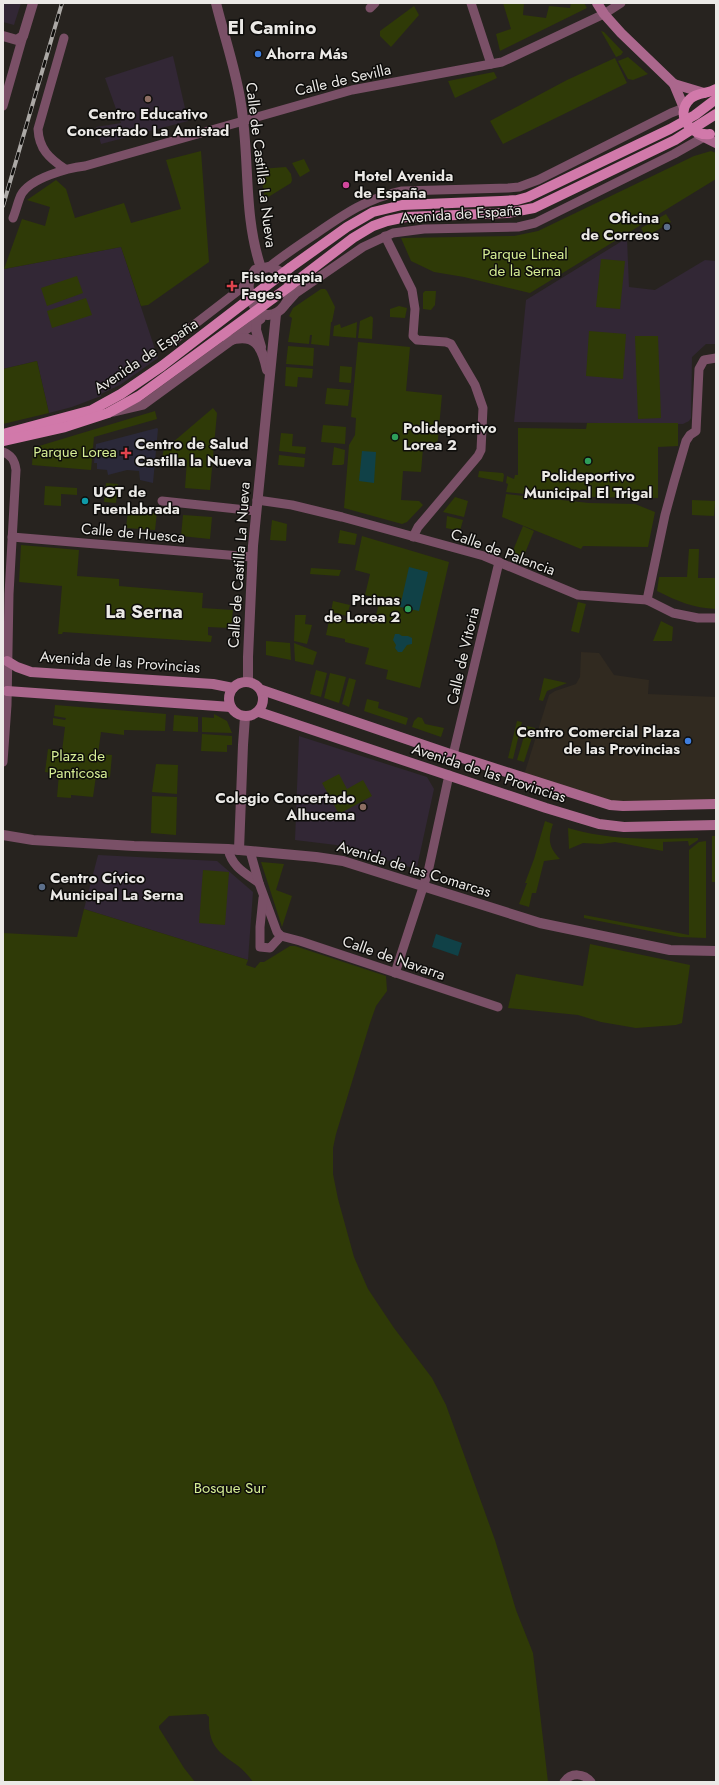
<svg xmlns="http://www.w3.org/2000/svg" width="719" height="1785" viewBox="0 0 719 1785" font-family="Jost,sans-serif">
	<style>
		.built { fill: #312a20 }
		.education { fill: #322735 }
		.medical { fill: #2b2939 }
		.green { fill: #2f3a07 }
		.water { fill: #104147 }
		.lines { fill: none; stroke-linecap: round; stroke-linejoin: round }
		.minor { stroke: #7a5067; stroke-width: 9 }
		.tertiary { stroke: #7a5067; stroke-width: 10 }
		.secondary { stroke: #ab678d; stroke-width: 10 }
		.primary { stroke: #d179aa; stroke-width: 10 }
		.rail-casing { stroke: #aca9a6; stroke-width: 4 }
		.rail { stroke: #0e0d0b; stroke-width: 2.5; stroke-dasharray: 8; stroke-linecap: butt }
		.shop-dot { fill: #3f7fe0; stroke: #0e0d0b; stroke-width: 1.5 }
		.education-dot { fill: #8d6e63; stroke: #0e0d0b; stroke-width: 1.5 }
		.hotel-dot { fill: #d1479c; stroke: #0e0d0b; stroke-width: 1.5 }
		.service-dot { fill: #5c6f8a; stroke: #0e0d0b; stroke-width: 1.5 }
		.health-dot { fill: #e0444e; stroke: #0e0d0b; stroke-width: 1.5 }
		.leisure-dot { fill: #2e9e5b; stroke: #0e0d0b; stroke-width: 1.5 }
		.culture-dot { fill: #0f9aa8; stroke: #0e0d0b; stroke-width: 1.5 }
		.labels { text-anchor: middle; stroke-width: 3; stroke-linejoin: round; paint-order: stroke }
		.poi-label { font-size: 15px; font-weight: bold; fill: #ebe9e6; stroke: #0e0d0b; text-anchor: start }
		.street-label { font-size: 15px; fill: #ebe9e6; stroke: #0e0d0b }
		.park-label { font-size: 15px; fill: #d5ed94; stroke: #0e0d0b }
		.district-label { font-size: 19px; font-weight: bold; fill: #ebe9e6; stroke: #0e0d0b }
	</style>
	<rect width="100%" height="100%" fill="#27231f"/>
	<polygon class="built" points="581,652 599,653 614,675 649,680 648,694 716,697 716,801 619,803 524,775 549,695 555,691 576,684 580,677"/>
	<g class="education">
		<polygon points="3,3 21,3 14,25 3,22"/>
		<polygon points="173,56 188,121 101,144 96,127 121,123 105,78"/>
		<polygon points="627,238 629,287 655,290 705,260 716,261 716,344 706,344 692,357 691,418 689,421 683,424 514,422 526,300"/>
		<polygon points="121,247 158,358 120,385 101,394 101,396 72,407 49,413 37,361 3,369 4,269"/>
		<polygon points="299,736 427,777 434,789 417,867 413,868 336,845 295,840"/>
		<polygon points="98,855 217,861 253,892 248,960 84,909"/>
	</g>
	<polygon class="medical" points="157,428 158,429 153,483 140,480 139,471 127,470 108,475 107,470 97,469 97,463 94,463 96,444"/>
	<g class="green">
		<polygon points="503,3 524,3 523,15 546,18 549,6 570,8 571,3 584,3 587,8 500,51 496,34 511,29"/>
		<polygon points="414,6 419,15 391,47 380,36 380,31"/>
		<polygon points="601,31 604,32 623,52 621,55 616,57"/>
		<polygon points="628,57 648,74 633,80 628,79 618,61"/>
		<polygon points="615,58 627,83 503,144 490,121 567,80"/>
		<polygon points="494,72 497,78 455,98 448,81"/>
		<polygon points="201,151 209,262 148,305 141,306 121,247 4,269 22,219 45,226 50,207 27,200 56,180 66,189 75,218 124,203 131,223 181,209 166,160"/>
		<polygon points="711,151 716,153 716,179 530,293 464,277 434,272 411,261 401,238 514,236 538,231 694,156"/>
		<polygon points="304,159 310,171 300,177 292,163"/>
		<polygon points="286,167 291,174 292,180 291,183 265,199 260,169"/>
		<polygon points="666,214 671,222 646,237 641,228"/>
		<polygon points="601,259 625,261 620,309 596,307"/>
		<polygon points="77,276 83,293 47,306 41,288"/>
		<polygon points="321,289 325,289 327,291 335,307 332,322 331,322 329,346 311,344 312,335 310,335 309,344 288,342 292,318 289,316 293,308"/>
		<polygon points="425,291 436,291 435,305 431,310 423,309 423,293"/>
		<polygon points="86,298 92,315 52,328 47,311"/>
		<polygon points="399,306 407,308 405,318 390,317 390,309"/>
		<polygon points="371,316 373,318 372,339 358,338 360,321"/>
		<polygon points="357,322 356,338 333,336 334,326 340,324 341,328"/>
		<polygon points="589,331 626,334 623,379 586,376"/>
		<polygon points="635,336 658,336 661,418 638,419"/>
		<polygon points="358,342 410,347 406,391 442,395 437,449 423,448 421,472 403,471 401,500 419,501 423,505 407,522 402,524 344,508 349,445 355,435 356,418 351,417"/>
		<polygon points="288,346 314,348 313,366 286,364"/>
		<polygon points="37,361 49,413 3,424 3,369"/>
		<polygon points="340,366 352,367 351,383 339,382"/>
		<polygon points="286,367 313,369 312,378 298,377 297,387 285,386"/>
		<polygon points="327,388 350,390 348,406 325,404"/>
		<polygon points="213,408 217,413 210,490 185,488 187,460 162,458 165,443 172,443"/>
		<polygon points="155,411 157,419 94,437 91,470 32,465 33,450 39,446"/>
		<polygon points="587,423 678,423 678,446 658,447 658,498 589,497 589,500 585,500 506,492 508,484 506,483 507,476 514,479 515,475 518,475 518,428 586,429"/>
		<polygon points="323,425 346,427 345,444 321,442"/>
		<polygon points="281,433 293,434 292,446 306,447 305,454 279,451"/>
		<polygon points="334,447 345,450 344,464 342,465 332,465"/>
		<polygon points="279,455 305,458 304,467 278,465"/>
		<polygon points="479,471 503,473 504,475 503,482 478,477"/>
		<polygon points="106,483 118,484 116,503 104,502"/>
		<polygon points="45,486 77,488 77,495 61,494 61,506 44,505"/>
		<polygon points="506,494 589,503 635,504 655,512 648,547 583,546 581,549 502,517"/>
		<polygon points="455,497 468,501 464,517 443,512"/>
		<polygon points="692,500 715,501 714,516 692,515"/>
		<polygon points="128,510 157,513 155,530 126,528"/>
		<polygon points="183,515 212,517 210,539 181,536"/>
		<polygon points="447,516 463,520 460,531 446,528"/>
		<polygon points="272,520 287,524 286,541 270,540"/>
		<polygon points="523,526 534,531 523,558 512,553"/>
		<polygon points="340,530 357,534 355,545 338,543"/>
		<polygon points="362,536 449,562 420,688 386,679 388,670 365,664 369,648 345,642 345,639 326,635 330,616 352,622 353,619 374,624 380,599 365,595 370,574 355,570"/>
		<polygon points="21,545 79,550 77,576 119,579 119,586 203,593 202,608 233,610 231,628 208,627 208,635 212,636 211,642 63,632 62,634 58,634 62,586 19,582"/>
		<path d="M689 549H699L698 578H716V609C693 608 677 601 657 591L659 577H687Z"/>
		<polygon points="311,568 341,570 339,576 310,574"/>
		<polygon points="333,601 350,605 347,616 331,612"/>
		<polygon points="578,602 586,604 579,633 571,631"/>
		<polygon points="295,615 306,615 305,624 312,625 307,644 294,641"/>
		<polygon points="661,621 673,627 672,641 653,641"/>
		<polygon points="266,641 290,643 291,660 266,655"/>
		<polygon points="294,643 317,652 313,665 295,661"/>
		<polygon points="316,670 327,673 321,697 310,694"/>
		<polygon points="330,673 346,677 339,703 324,698"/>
		<polygon points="349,678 356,680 349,707 342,704"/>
		<polygon points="544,678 567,683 547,691 543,701 539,700"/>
		<polygon points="367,699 379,702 378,708 408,718 406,725 364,711"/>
		<polygon points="55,705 166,714 165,731 124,730 124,735 101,732 98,754 112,755 110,777 96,776 93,797 71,795 71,798 57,797 59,774 45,772 48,749 62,751 65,727 53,725 53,718 65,720 66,718 54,716"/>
		<polygon points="214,714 227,721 232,733 202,732 202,717 214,718"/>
		<polygon points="174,715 198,717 198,732 173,731"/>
		<polygon points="418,717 422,718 425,724 444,728 441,737 412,727 414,721"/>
		<polygon points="517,721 522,722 513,759 508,758"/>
		<polygon points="527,726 535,728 524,762 517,760"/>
		<polygon points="202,734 232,736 232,745 227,745 227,752 201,751"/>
		<polygon points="156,764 178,765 177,794 152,792"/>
		<polygon points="339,774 347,789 363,780 372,796 339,814 322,783"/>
		<polygon points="152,796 177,797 176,835 151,833"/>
		<path d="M545 821 553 824C548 839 548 846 560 859L544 861 536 893H532L529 907 519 904 527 883H525L534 859Z"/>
		<path d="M568 828C612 841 653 839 698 838V840L689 846 688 841 663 842V851L615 842 601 844 583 843 569 849Z"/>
		<rect x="712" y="836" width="4" height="46"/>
		<polygon points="706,841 706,938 680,937 584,918 584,915 689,935 689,850 699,842"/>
		<polygon points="261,862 284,864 276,890 292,896 282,927"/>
		<polygon points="203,870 229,872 225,925 199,923"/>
		<path d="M84 909 248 960 246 965 255 968 260 962H264L290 946H295L386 976 387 991 376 1006 370 1023 336 1134 333 1148V1174L338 1199 354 1257 368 1289 394 1328 432 1378 446 1405 495 1540 516 1610 533 1653 548 1782H253C235 1754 207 1760 209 1717L206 1714 169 1716 159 1726V1728L184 1768 195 1782H3V933L77 937Z"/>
		<polygon points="590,944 690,965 682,1023 676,1025 636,1028 601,1022 578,1015 508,1008 516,974 583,986"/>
	</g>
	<g class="water">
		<polygon points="362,451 376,452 374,483 359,481"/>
		<polygon points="409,567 428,572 419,611 400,607"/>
		<polygon points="395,634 399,634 402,636 408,636 412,638 412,644 407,645 402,652 398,652 395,648 396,645 393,640"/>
		<polygon points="436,934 462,943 458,956 432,947"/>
	</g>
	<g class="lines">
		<g class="minor">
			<polyline points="471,3 491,64"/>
			<polyline points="370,8 375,3"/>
			<path d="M64 38 38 129C39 149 49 158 65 169"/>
			<polyline points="3,106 23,36"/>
			<path d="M13 218C16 211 18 201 21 195 30 178 68 168 85 166L352 90 502 62 604 14 621 3"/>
			<polyline points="385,236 412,290 415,309 413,336 417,340 446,342 451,344 475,385 483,408 481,450 478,456 418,527 413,537"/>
			<path d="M269 267C284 255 299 245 314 235 343 215 367 198 402 191L508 188 519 187 538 180 671 113 684 108"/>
			<polyline points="287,303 296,293 363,247 393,233 424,229 518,227 535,223 674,154 704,137"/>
			<polyline points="173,341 243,287 249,278"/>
			<polyline points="113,412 143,405 261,319"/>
			<path d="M3 452C12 455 15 461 16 470L9 594 7 705 3 762"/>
			<polyline points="257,500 292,505 342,517 484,556 578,595 647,600 673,613 698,618 716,618"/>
			<polyline points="162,501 256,511"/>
			<polyline points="12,537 252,557"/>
			<polyline points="647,600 665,515 674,482 686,441 690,435 696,431 699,369 704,360 716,358"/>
			<polyline points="453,755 499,562"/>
			<path d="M228 849C232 867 245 873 259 883"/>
			<polyline points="250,851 259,883 277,932 281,936 300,941 498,1007"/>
			<polyline points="263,898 260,927 260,947 270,948 281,936"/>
			<polyline points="395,973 428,872 449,775"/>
			<path d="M564 1782C571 1772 584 1773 591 1782"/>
		</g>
		<g class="tertiary">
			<path d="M216 3C224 36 236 70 241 104 250 159 243 215 261 268"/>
			<polyline points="3,36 17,40 23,36 33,3"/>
			<path d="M269 267C319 281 267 344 251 299 247 287 248 280 255 270Z"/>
			<polyline points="257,310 256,330 261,347"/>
			<path d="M228 341C255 332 262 346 267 370"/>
			<polyline points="248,682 248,657 253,546 276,314"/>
			<polyline points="3,835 33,840 134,846 228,849 316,857 343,861 540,923 670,950 716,951"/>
			<polyline points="239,850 243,745 245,717"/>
		</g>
		<g class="secondary">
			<polyline points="597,3 604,14 621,33 674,84 684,108"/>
			<polyline points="674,84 704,93"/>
			<polyline points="698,134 716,143"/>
			<polyline points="7,661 17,667 31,672 213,684 233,688"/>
			<circle cx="246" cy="699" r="17"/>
			<polyline points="262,690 453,755 610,805 623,806 716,804"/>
			<polyline points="7,691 231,707"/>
			<polyline points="259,712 546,808 599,824 624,827 716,825"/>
		</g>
		<g class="primary">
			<path d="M710 134C691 137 674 115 690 99 697 92 708 94 716 89"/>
			<polyline points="3,434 92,410 121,394 162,366 291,267 347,227 373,212 402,205 501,201 517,200 528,197 670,129 695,115 716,99"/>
			<polyline points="3,441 65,427 108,413 139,396 290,286 353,238 373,226 387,221 406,217 507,213 534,208 675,140 716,114"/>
		</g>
		<defs>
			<polyline id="rail" points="3,206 62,3"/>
		</defs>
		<use href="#rail" class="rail-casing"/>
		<use href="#rail" class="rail"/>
	</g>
	<g class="shop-dot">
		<circle cx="258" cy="54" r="4"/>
		<circle cx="688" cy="741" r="4"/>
	</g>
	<g class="education-dot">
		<circle cx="148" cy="99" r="4"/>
		<circle cx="363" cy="807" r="4"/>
	</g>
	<circle class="hotel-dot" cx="346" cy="185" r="4"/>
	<g class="service-dot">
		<circle cx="667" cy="227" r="4"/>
		<circle cx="42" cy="887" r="4"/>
	</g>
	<g class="health-dot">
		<path d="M230 280h4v4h4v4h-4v4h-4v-4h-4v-4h4z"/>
		<path d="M124 447h4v4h4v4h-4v4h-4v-4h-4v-4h4z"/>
	</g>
	<g class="leisure-dot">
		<circle cx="395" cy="437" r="4"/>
		<circle cx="588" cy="461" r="4"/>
		<circle cx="408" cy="609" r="4"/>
	</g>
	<circle class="culture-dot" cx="85" cy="501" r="4"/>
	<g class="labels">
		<g class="poi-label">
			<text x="266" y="59">Ahorra Más</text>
			<text x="148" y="119" text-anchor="middle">Centro Educativo<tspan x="148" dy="17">Concertado La Amistad</tspan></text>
			<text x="354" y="181">Hotel Avenida<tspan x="354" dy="17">de España</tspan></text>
			<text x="659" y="223" text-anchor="end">Oficina<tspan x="659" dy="17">de Correos</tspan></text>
			<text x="241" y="282">Fisioterapia<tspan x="241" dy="17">Fages</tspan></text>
			<text x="403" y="433">Polideportivo<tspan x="403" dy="17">Lorea 2</tspan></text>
			<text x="135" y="449">Centro de Salud<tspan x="135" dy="17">Castilla la Nueva</tspan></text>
			<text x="588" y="481" text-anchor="middle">Polideportivo<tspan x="588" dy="17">Municipal El Trigal</tspan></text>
			<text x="93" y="497">UGT de<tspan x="93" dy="17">Fuenlabrada</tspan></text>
			<text x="400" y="605" text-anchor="end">Picinas<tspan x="400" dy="17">de Lorea 2</tspan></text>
			<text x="680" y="737" text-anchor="end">Centro Comercial Plaza<tspan x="680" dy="17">de las Provincias</tspan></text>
			<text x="355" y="803" text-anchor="end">Colegio Concertado<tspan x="355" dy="17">Alhucema</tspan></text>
			<text x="50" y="883">Centro Cívico<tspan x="50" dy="17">Municipal La Serna</tspan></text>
		</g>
		<g class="street-label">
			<text transform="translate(343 80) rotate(-13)" y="5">Calle de Sevilla</text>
			<text transform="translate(261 165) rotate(83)" y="5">Calle de Castilla La Nueva</text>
			<text transform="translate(461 214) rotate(-4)" y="5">Avenida de España</text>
			<text transform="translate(146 356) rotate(-34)" y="5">Avenida de España</text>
			<text transform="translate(133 533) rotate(5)" y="5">Calle de Huesca</text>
			<text transform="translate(503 552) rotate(20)" y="5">Calle de Palencia</text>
			<text transform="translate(239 565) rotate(-86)" y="5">Calle de Castilla La Nueva</text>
			<text transform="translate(463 656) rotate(-77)" y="5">Calle de Vitoria</text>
			<text transform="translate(120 662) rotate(4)" y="5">Avenida de las Provincias</text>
			<text transform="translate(489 773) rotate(18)" y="5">Avenida de las Provincias</text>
			<text transform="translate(414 869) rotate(17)" y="5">Avenida de las Comarcas</text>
			<text transform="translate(394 958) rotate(19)" y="5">Calle de Navarra</text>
		</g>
		<g class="park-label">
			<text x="525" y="259">Parque Lineal<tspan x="525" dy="17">de la Serna</tspan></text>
			<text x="75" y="457">Parque Lorea</text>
			<text x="78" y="761">Plaza de<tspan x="78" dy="17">Panticosa</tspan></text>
			<text x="230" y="1493">Bosque Sur</text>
		</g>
		<g class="district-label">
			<text x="272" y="34">El Camino</text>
			<text x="144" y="618">La Serna</text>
		</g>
	</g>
	<rect width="719" height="1785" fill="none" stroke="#ebe9e6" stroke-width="8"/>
</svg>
